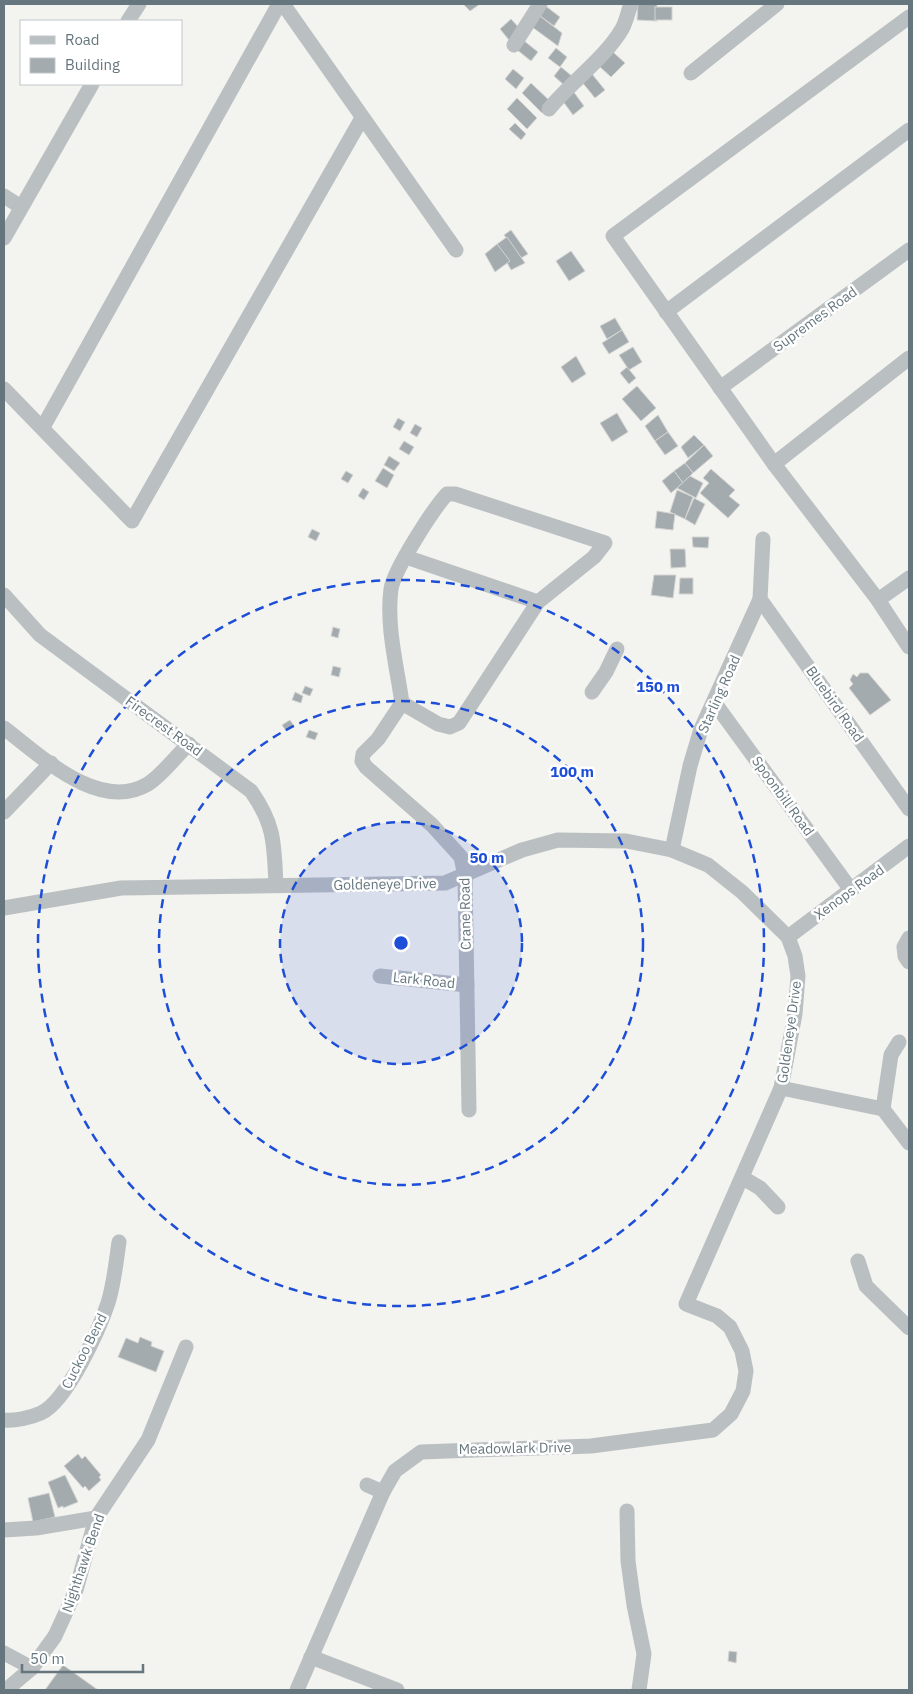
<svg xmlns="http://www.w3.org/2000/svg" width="913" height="1694" viewBox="0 0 913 1694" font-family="'IBM Plex Sans',sans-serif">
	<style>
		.building { fill: #a3abae; stroke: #d4d4d2 }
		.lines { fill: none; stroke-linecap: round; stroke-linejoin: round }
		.minor { stroke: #babfc1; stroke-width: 15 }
		.ring { fill: none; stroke: #1d4ed8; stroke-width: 2.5; stroke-dasharray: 9 6 }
		.labels { text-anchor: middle; stroke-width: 5; stroke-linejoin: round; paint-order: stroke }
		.street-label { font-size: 14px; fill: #65767e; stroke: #fff }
		.centre { fill: #1d4ed8; stroke: #fff; stroke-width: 2.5 }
		.ring-label { font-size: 15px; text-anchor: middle; font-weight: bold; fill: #1d4ed8; stroke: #fff; stroke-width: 5; stroke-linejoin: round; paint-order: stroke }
	</style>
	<rect width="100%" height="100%" fill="#f3f3ef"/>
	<g class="building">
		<polygon points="466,4 480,4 470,11 464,5"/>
		<polygon points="543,4 560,17 554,26 536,13"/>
		<polygon points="638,4 657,4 657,21 637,20"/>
		<rect x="655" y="7" width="17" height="13"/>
		<polygon points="536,13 562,33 558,46 528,24"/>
		<polygon points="511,19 521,30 509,40 500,29"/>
		<polygon points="523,40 538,52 531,61 516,49"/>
		<polygon points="556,48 567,57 560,67 548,58"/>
		<polygon points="613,52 625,63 611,77 599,66"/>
		<polygon points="561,67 573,77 565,86 554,76"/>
		<polygon points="513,69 524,78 516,89 505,79"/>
		<polygon points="592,74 605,90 595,98 582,82"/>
		<polygon points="531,83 552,103 542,113 522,93"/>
		<polygon points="573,91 584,106 573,115 562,100"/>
		<polygon points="517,98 537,118 527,129 507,109"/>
		<polygon points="515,123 526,134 521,140 509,129"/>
		<polygon points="511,230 528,254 521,258 504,235"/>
		<polygon points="507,237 525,263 511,270 497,244"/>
		<polygon points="497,244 510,261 495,272 485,254"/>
		<polygon points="571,251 585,271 569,281 556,261"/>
		<polygon points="615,318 622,330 607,339 600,326"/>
		<polygon points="622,330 629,342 609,354 602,343"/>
		<polygon points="633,347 642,362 629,370 619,355"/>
		<polygon points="576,356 586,374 572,383 561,367"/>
		<polygon points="627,367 636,378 629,384 620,373"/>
		<polygon points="637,386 656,408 641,421 622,399"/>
		<polygon points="617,413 628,432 612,442 600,423"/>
		<polygon points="658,415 668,432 655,441 645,426"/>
		<polygon points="398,418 405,422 400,431 393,427"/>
		<polygon points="415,424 422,428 417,437 410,433"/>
		<polygon points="668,432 678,446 665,455 655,441"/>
		<polygon points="694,435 704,445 688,458 681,447"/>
		<polygon points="404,441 414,447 409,455 399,449"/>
		<polygon points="704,445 713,456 693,473 685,463"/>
		<polygon points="389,456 400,463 394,471 384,465"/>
		<polygon points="685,463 693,473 683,483 674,471"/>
		<polygon points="383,468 394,475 387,488 375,481"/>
		<polygon points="711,469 735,490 729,496 740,505 728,518 700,493 709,483 703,478"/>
		<polygon points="346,471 353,475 348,483 341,479"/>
		<polygon points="674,471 683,483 671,493 662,481"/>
		<polygon points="690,476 703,483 696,498 677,488"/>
		<polygon points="363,488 369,492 364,500 358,496"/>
		<polygon points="677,490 693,497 685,519 670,512"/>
		<polygon points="694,498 705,504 695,525 685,519"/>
		<polygon points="657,511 675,514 673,530 655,528"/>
		<polygon points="312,529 320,533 316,541 308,537"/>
		<polygon points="692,537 709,537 708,548 693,547"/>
		<polygon points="670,549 685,549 686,567 671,568"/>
		<polygon points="654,575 676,575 673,598 651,595"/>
		<polygon points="680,578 693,578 693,594 679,594"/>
		<polygon points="333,627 340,629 338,638 331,636"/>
		<polygon points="333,666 341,668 339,677 331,675"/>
		<polygon points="860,673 868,673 891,700 870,715 849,688 853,684 850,680 853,674 857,677"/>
		<polygon points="305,686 313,689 310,696 302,693"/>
		<polygon points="295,692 303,696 301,703 292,700"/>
		<polygon points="290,720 294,726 286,731 282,725"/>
		<polygon points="309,730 318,733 315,740 306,737"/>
		<polygon points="140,1337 152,1342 151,1346 164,1351 156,1372 118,1357 126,1338 138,1343"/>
		<polygon points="78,1454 82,1459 85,1456 101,1475 99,1477 101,1480 89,1491 85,1486 83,1488 64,1466"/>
		<polygon points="65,1475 78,1502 63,1508 63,1506 58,1508 48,1482"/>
		<polygon points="49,1493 55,1517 33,1522 28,1498"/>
		<polygon points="729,1651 737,1652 736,1663 728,1661"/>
		<polygon points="63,1665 98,1690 45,1690"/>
	</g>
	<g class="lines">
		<g class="minor">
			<polyline points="283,4 456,250"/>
			<polyline points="909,17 613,236 774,464 878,600 909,647"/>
			<polyline points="128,21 139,4"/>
			<polyline points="514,45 540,4"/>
			<polyline points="691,73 777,4"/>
			<path d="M549 109C571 82 605 58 622 29 626 22 628 12 631 4"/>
			<polyline points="4,196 21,207"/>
			<polyline points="4,238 92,84"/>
			<polyline points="666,312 909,130"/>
			<polyline points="720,388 909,250"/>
			<polyline points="4,389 132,521 362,118"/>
			<polyline points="43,427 279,4"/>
			<polyline points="774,464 909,358"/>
			<polyline points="406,557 538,602"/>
			<path d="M4 595 40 635 251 791C275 825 274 844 276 885"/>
			<polyline points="760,599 909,809"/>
			<polyline points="878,600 909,578"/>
			<polyline points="592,692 606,672 617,649"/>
			<polyline points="714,702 851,890"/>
			<path d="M402 703 438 724 450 727 459 723 538 602 594 557 605 543 455 494H447C433 509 394 570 391 589 386 626 397 667 402 703L378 739 363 754 362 761 366 767 432 825 461 857 465 876 469 1110"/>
			<path d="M4 728C41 756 99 813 148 784 163 774 176 756 189 744"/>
			<polyline points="4,812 51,763"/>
			<polyline points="672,850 690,766 701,729 760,599 763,539"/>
			<polyline points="4,908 121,888 445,883 522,850 558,840 626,841 672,850 708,865 742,892 788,937 795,956 798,976 795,1014 781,1088 686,1304 717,1316 730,1327 742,1351 746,1371 743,1391 731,1414 713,1430 591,1446 421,1452 395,1471 383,1492 297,1690"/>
			<polyline points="788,937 909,846"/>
			<polyline points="909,938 904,947 905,956 909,962"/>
			<polyline points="380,976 467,985"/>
			<polyline points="781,1088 883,1109 909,1143"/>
			<polyline points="883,1109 891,1055 899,1042"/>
			<polyline points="743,1178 760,1188 778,1207"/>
			<polyline points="858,1261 866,1286 909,1328"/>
			<path d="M4 1420C15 1421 30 1418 41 1413 67 1401 99 1330 108 1303 114 1284 116 1262 119 1242"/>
			<polyline points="367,1485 383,1492"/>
			<polyline points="627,1511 628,1561 634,1605 644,1654 639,1690"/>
			<polyline points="4,1530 36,1528 96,1518"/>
			<polyline points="4,1653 32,1668"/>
			<polyline points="311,1657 397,1690"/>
			<polyline points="6,1690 32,1668 55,1636 76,1590 96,1518 148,1440 186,1347"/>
		</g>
	</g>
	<circle cx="401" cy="943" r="121" fill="#1d4ed8" fill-opacity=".12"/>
	<g class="ring">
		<circle cx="401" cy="943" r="121"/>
		<circle cx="401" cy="943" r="242"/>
		<circle cx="401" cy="943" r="363"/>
	</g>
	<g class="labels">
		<g class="street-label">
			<text transform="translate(815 319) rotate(-36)" y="5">Supremes Road</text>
			<text transform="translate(719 694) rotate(-66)" y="5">Starling Road</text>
			<text transform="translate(835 704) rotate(55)" y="5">Bluebird Road</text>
			<text transform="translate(164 726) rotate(36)" y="5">Firecrest Road</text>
			<text transform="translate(783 796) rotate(54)" y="5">Spoonbill Road</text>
			<text transform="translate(385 884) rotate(-1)" y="5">Goldeneye Drive</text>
			<text transform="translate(849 892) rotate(-36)" y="5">Xenops Road</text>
			<text transform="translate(465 914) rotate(-91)" y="5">Crane Road</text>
			<text transform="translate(424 980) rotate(6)" y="5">Lark Road</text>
			<text transform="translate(789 1032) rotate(-82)" y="5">Goldeneye Drive</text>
			<text transform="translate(84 1351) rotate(-63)" y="5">Cuckoo Bend</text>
			<text transform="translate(515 1448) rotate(-1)" y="5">Meadowlark Drive</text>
			<text transform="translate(83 1563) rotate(-71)" y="5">Nighthawk Bend</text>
		</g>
	</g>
	<circle cx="401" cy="943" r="8" class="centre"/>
	<g class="ring-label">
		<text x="658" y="692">150 m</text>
		<text x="572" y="777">100 m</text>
		<text x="487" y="863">50 m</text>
	</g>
	<rect width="913" height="1694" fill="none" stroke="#65767e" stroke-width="10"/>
	<rect x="20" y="20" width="162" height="65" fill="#ffffff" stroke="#c1c8cb"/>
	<rect x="30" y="36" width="25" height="8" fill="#babfc1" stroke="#c1c8cb"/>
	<text x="65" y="45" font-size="15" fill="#65767e">Road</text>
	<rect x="30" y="58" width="25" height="15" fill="#a3abae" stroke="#c1c8cb"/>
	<text x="65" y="70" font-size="15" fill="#65767e">Building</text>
	<path d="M22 1664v8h121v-8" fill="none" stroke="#65767e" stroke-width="2.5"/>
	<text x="30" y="1664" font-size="15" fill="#65767e" stroke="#ffffff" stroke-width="4" paint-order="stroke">50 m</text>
</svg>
